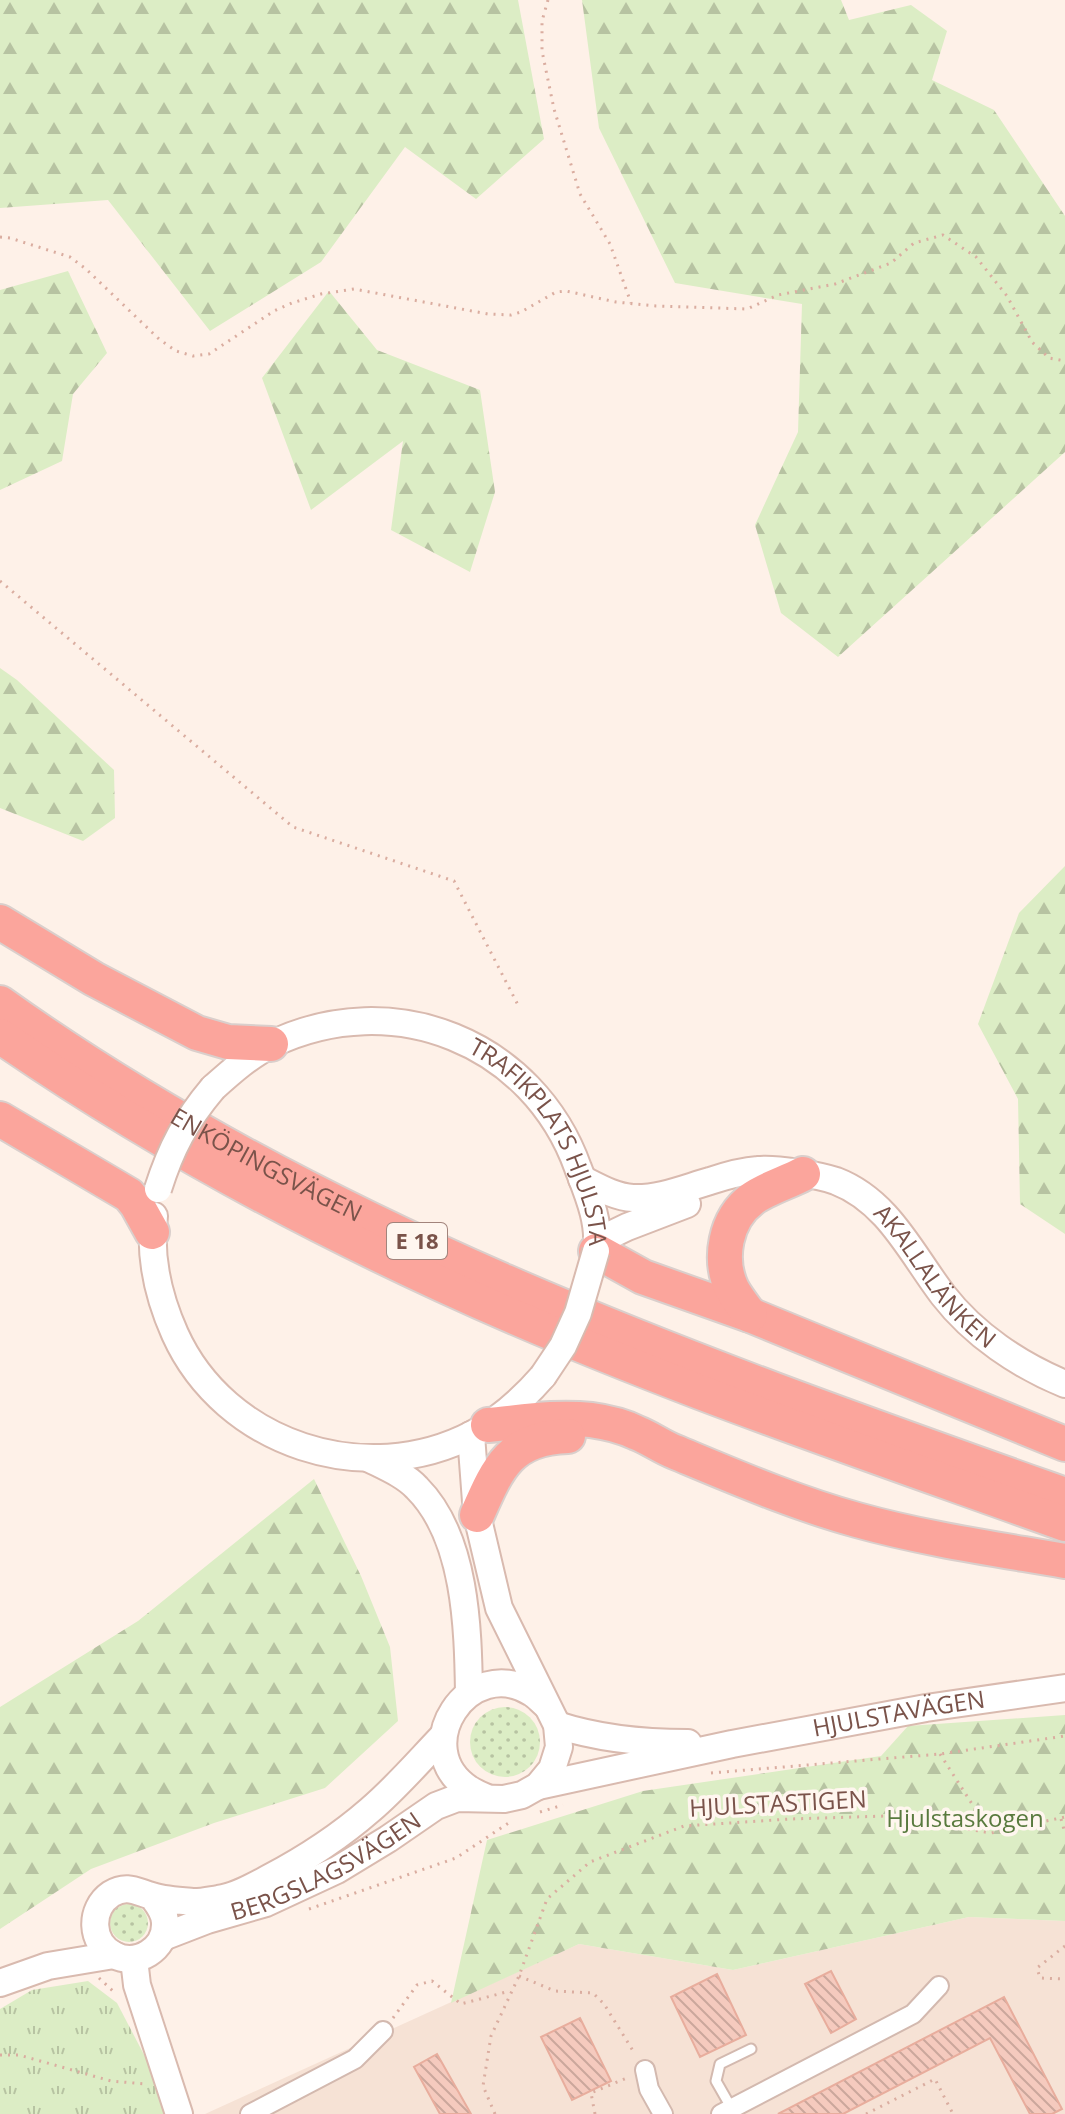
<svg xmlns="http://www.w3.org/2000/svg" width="1065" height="2114" viewBox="0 0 1065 2114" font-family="'Open Sans',sans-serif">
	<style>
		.residential { fill: #f6e2d5 }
		.grass { fill: url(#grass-dots) }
		.forest { fill: url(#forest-firs) }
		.park { fill: url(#park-tufts) }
		.building { fill: url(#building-back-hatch); stroke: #e8ad9d; stroke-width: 2 }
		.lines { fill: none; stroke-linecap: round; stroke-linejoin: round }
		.lane-casing { stroke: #d3b9af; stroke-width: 13 }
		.street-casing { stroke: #d3b9af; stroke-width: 22 }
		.secondary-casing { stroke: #d9baaf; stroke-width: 30 }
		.highway-casing { stroke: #dacfcc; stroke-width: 38 }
		.path { stroke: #daada0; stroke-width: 3; stroke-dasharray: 2 6; stroke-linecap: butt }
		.lane { stroke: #fff; stroke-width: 9 }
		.street { stroke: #fff; stroke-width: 18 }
		.secondary { stroke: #fff; stroke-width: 26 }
		.highway { stroke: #fba59c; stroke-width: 34 }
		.secondary-bridge-casing { stroke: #d9baaf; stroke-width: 30; stroke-linecap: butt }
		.secondary-bridge { stroke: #fff; stroke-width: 26 }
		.labels { text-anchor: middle; stroke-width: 7; stroke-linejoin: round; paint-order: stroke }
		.shield { fill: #fff6ef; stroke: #a2847c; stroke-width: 2 }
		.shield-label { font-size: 22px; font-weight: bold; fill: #7a534a }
		.street-label { font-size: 24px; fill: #7a534a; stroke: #fff6ef }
		.park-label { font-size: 24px; fill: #597a3e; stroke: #fff6ef }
	</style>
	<defs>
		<pattern id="grass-dots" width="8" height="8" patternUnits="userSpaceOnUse" patternTransform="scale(2)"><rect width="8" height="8" fill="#dcedc5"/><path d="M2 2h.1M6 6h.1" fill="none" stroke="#b7c3a2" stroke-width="1.8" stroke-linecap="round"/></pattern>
		<pattern id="forest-firs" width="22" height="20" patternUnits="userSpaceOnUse" patternTransform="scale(2)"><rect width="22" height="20" fill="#dcedc5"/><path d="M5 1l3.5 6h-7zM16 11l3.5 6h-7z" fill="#b7c3a2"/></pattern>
		<pattern id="park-tufts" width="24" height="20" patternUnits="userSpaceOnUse" patternTransform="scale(2)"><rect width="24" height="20" fill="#dcedc5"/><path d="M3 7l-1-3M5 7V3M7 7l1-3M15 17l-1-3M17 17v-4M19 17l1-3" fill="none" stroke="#b7c3a2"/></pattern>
		<pattern id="building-back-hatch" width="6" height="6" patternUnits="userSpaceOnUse" patternTransform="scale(2)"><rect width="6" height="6" fill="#f5cabe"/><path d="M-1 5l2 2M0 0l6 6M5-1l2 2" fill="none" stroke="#cba79c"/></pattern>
	</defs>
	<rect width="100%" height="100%" fill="#fef1e8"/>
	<polygon class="residential" points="969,1917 1065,1921 1065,2114 205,2114 579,1944 733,1970"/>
	<g class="grass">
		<circle cx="505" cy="1742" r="35"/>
		<circle cx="129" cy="1923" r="19"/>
	</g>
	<g class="forest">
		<polygon points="0,0 518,0 544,139 476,199 405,147 321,262 210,331 108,200 0,208"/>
		<polygon points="582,0 841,0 849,20 911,5 947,31 932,80 994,110 1065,216 1065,452 838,657 781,613 755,525 798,432 802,304 675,283 599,128"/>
		<polygon points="68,271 107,353 73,394 62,461 0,490 0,290"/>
		<polygon points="329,291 377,350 480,390 495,492 470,572 391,530 403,441 311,510 262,378"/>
		<polygon points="0,668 17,680 114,770 115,818 83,841 0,808"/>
		<polygon points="1065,866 1065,1234 1020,1204 1018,1099 978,1024 1019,913"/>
		<polygon points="314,1479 361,1576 390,1647 398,1721 325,1788 214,1823 91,1869 0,1929 0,1707 138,1621"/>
		<polygon points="1065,1715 1065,1921 969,1917 733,1970 579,1944 451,2003 487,1840 643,1791 881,1756 908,1726"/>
	</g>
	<polygon class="park" points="88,1981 117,2003 152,2070 166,2114 0,2114 0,2009 32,1990"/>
	<g class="building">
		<polygon points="831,1971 856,2019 831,2033 805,1984"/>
		<polygon points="717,1974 746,2035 700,2057 671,1997"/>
		<polygon points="1004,1997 1062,2109 1052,2114 1030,2114 990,2038 843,2114 778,2114"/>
		<polygon points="580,2018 611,2081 572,2100 541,2037"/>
		<polygon points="437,2054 471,2114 440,2114 414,2067"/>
	</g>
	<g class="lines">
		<defs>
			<polyline id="lane" points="732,2109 716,2081 720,2064 751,2049"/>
			<g id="street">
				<polyline points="645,2070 649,2089 663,2114"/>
				<polyline points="250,2114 355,2059 383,2031"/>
				<polyline points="721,2114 913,2014 939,1986"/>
			</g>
			<g id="secondary">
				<path id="s1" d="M213 1088C232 1071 250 1055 272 1044 393 986 533 1042 578 1168 588 1194 601 1224 596 1251"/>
				<path id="s2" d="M582 1179C598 1187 615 1197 633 1198 660 1199 685 1188 710 1181 725 1176 742 1171 758 1170 775 1168 819 1175 836 1181 888 1201 911 1253 943 1295 974 1335 1019 1365 1065 1384"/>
				<path d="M154 1216C149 1257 158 1296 175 1334 225 1445 366 1490 473 1434 501 1419 523 1399 543 1376"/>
				<polyline points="598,1241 627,1227 687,1204"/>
				<path d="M370 1459C386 1467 405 1475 417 1488 466 1537 468 1628 469 1693"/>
				<path d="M557 1725C600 1739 643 1743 688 1743"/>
				<path id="s3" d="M538 1786 732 1744 926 1708 1065 1688"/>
				<path d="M485 1797C480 1795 474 1792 469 1789 407 1748 469 1653 532 1693 537 1696 541 1701 546 1705"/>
				<path d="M152 1896C158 1904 165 1912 165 1923 166 1949 137 1967 114 1955 90 1943 89 1909 111 1894 127 1884 137 1892 152 1896 164 1900 181 1901 194 1902 202 1902 211 1900 218 1899 235 1897 254 1886 269 1878 305 1859 339 1837 370 1810 396 1788 419 1761 443 1736"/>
				<path id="s4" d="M163 1937 207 1920 266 1903 337 1870 388 1839 436 1806 457 1798 504 1799 522 1795 538 1786 552 1769 559 1747 557 1725 499 1608 477 1515 471 1435"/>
				<polyline points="134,1959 137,1985 179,2114"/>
				<polyline points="0,1983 48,1966 114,1955"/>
			</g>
			<g id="highway">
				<polyline points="0,922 94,979 197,1033 228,1042 271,1044"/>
				<path id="s5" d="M0 1003C320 1232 697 1364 1065 1495"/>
				<path d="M0 1036C139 1132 289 1214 443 1285 644 1378 856 1449 1065 1524"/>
				<polyline points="0,1119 129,1195 137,1205 152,1232"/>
				<polyline points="596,1251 643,1277 750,1315 1065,1444"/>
				<path d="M750 1315C744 1307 737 1298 732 1289 718 1259 725 1219 752 1199 765 1189 788 1182 803 1174"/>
				<path d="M488 1425C522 1422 556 1416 591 1420 606 1422 623 1426 637 1433 650 1438 662 1447 675 1452 735 1477 795 1503 857 1520 925 1539 996 1549 1065 1561"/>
				<path d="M477 1515C498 1467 510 1438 568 1436"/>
			</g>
		</defs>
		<use href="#lane" class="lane-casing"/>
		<use href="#street" class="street-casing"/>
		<use href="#secondary" class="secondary-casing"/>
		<use href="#highway" class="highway-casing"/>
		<g class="path">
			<polyline points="548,0 542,21 542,51 554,109 580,194 610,244 631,303"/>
			<polyline points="0,237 10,238 70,257 86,269 159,339 176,351 193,356 209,354 274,311 292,303 321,294 354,289 488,314 511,315 521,312 556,292 566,291 616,302 656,306 747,309 778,295 835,284 891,263 914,243 943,235 976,257 1007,296 1032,342 1049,358 1065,361"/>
			<polyline points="0,581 293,827 454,881 518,1005"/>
			<polyline points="940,1754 990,1832"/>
			<polyline points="711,1773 940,1754 1065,1736"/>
			<polyline points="540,1812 563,1805"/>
			<polyline points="1061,1819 1065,1833"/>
			<polyline points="309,1909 456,1858 510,1822"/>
			<polyline points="1065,1946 1037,1968 1040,1978 1065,1979"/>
			<polyline points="519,1976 555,1991 593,1993 604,2004 635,2054"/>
			<polyline points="99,1978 114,1992"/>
			<polyline points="393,2018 417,1985 432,1981 461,2004 510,1991"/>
			<polyline points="0,2055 19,2055 111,2081 145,2084"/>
			<polyline points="495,2114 483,2086 491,2036 519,1976 547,1899 590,1862 684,1826 790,1819 886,1816 991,1833 1065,1817"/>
			<polyline points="595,2114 591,2093 629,2077"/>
			<polyline points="866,2114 935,2079 953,2114"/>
		</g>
		<use href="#lane" class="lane"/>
		<use href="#street" class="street"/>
		<use href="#secondary" class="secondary"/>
		<use href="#highway" class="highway"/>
		<defs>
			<g id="secondary-bridge">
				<path d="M158 1189C171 1148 186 1120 213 1088"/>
				<polyline points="543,1376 563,1346 578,1313 596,1251"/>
			</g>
		</defs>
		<use href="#secondary-bridge" class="secondary-bridge-casing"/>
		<use href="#secondary-bridge" class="secondary-bridge"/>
	</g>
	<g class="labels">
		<rect class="shield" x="387" y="1223" width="60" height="36" rx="6"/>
		<g class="shield-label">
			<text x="417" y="1249">E 18</text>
		</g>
		<g class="street-label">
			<text dy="8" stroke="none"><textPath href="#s1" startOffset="404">TRAFIKPLATS HJULSTA</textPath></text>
			<text dy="8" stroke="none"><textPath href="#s5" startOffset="312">ENKÖPINGSVÄGEN</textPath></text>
			<text dy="8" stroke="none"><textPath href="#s2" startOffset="402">AKALLALÄNKEN</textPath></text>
			<text dy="8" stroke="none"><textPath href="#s3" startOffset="368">HJULSTAVÄGEN</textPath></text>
			<text transform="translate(778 1804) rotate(-3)" y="8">HJULSTASTIGEN</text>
			<text dy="8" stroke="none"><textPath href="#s4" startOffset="178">BERGSLAGSVÄGEN</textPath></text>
		</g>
		<g class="park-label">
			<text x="965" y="1827">Hjulstaskogen</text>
		</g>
	</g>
</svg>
